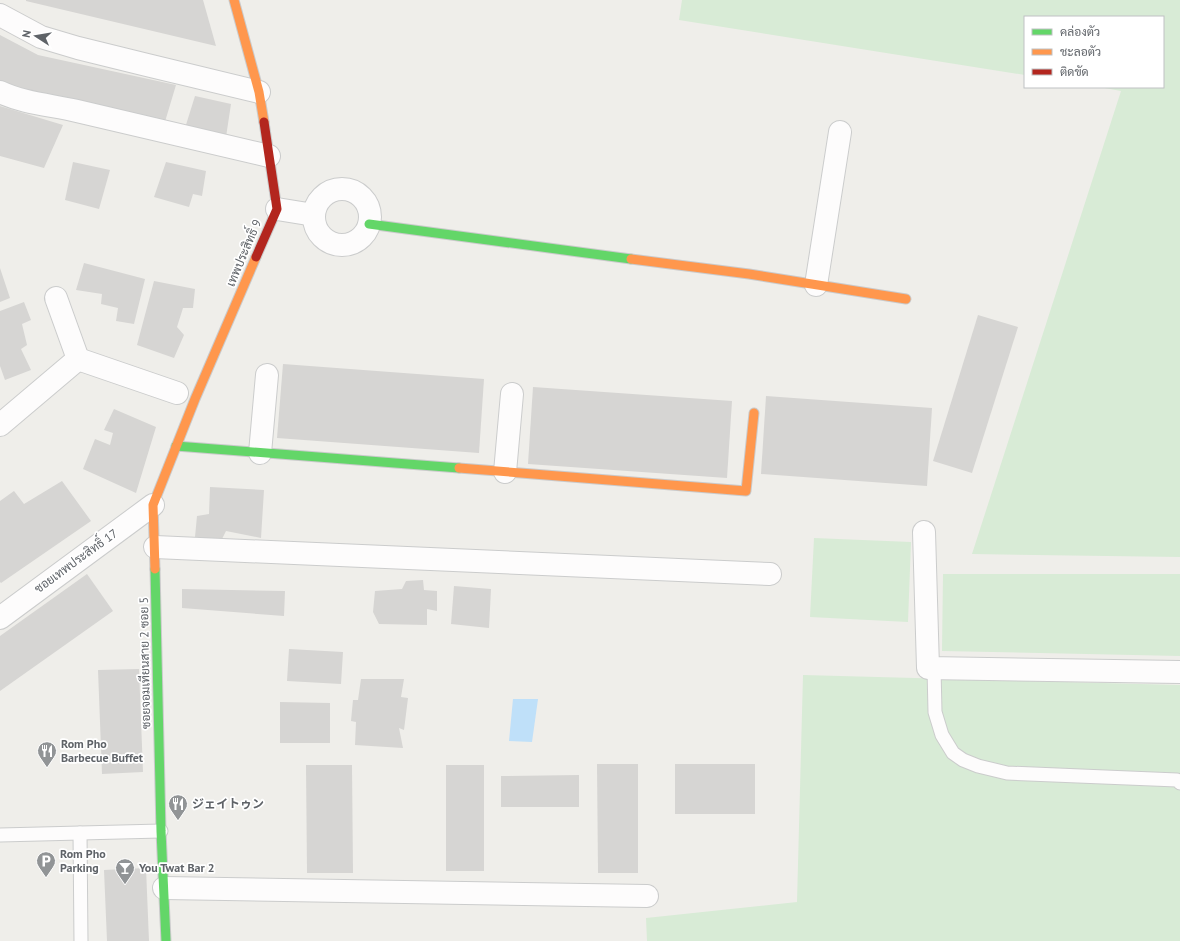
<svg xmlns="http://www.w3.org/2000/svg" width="1180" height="941" viewBox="0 0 1180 941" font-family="'PT Sans','Noto Sans JP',Sarabun,sans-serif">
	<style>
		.green { fill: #d8ebd6 }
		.water { fill: #bfe0f9 }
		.building { fill: #d6d5d3 }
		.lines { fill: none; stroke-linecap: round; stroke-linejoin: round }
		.lane-casing { stroke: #cbcccc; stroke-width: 15 }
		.street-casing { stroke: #cbcccc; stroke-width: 24 }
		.fast-casing { stroke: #cacacb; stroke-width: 11 }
		.slow-casing { stroke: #cacacb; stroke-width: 11 }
		.jam-casing { stroke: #cacacb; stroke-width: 11 }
		.lane { stroke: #fdfcfc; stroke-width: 13 }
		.street { stroke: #fdfcfc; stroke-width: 22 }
		.fast { stroke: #63d668; stroke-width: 9 }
		.slow { stroke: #ff974d; stroke-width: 9 }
		.jam { stroke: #b3261e; stroke-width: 9 }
		.labels { text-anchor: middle; stroke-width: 3.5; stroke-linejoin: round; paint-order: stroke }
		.street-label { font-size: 12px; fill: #5f6368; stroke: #fff }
		.poi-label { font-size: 12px; font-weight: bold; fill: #5f6368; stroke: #fff; text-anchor: start }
	</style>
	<rect width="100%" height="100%" fill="#efeeea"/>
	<g class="green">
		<polygon points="682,0 1180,0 1180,557 972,554 1121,91 1099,87 1163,87 1163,17 1025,17 1025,75 679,20"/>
		<polygon points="814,538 911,542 908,622 810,617"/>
		<polygon points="943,574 1180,574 1180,656 942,651"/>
		<polygon points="803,675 1180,685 1180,941 647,941 646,918 797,902"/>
	</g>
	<polygon class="water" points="513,699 538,699 532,742 509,741"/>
	<g class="building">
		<polygon points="26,0 203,0 216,46 26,1"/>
		<polygon points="0,35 38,55 176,85 164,125 0,85"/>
		<polygon points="195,96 231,104 226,137 185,128"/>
		<polygon points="0,106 63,125 44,168 0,156"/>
		<polygon points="73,162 110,170 99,209 65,200"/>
		<polygon points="166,162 206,171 202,196 193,194 189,207 154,197"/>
		<polygon points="84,263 145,279 134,324 116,321 118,308 101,304 102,294 76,290"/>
		<polygon points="0,268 10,298 0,302"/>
		<polygon points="154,281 195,289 193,308 183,308 177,327 184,335 174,358 137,345"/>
		<polygon points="24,302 31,320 22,324 27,345 21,349 31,370 5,380 0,366 0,311"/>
		<polygon points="978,315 1018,327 972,473 933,461"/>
		<polygon points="283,364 484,379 479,453 277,438"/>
		<polygon points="533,387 732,401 727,478 528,464"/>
		<polygon points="766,396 932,408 927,486 761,474"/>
		<polygon points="114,409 156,427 136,493 83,469 95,439 110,445 113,433 104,430"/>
		<polygon points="62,481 91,521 1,583 0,582 0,501 14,491 24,504"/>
		<polygon points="210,487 264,490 261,538 226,531 220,543 195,537 197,516 209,514"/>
		<polygon points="87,574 113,611 0,691 0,636"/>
		<polygon points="423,580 424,590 437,591 437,611 427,609 427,625 379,624 373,612 375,591 402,589 406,581"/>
		<polygon points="454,586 491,589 489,628 451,624"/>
		<polygon points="182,589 285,591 284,616 182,608"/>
		<polygon points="289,649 343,652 341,684 287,681"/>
		<polygon points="139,669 143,772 102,774 98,670"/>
		<polygon points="361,679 404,679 401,697 408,698 404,730 399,728 403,748 355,745 356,722 351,721 353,700 358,700"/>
		<polygon points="280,702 330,703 330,743 280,743"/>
		<polygon points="597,764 638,764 638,873 598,873"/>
		<rect x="675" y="764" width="80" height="50"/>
		<polygon points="306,765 352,765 353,873 307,873"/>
		<rect x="446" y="765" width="38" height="106"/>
		<polygon points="579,775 579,807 501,807 501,776"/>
		<polygon points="146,868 149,941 107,941 104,870"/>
	</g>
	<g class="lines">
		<defs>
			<g id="lane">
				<polyline points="934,668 935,712 942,735 953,753 963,760 978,766 1007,773 1177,780 1180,783"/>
				<polyline points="80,833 81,941"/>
				<polyline points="0,835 161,831"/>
			</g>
			<g id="street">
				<polyline points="0,15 41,37 78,48 147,65 259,92"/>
				<path d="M0 92C23 103 51 105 77 111 141 126 205 141 269 156"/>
				<circle cx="342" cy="217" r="28"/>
				<polyline points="277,209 314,215"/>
				<polyline points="816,285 840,132"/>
				<polyline points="56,298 78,359"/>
				<polyline points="0,425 78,359 177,393"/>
				<polyline points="260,453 267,375"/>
				<polyline points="505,472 512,394"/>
				<polyline points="924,532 928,668 1180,672"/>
				<polyline points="155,547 770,574"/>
				<polyline points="0,618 153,505"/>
				<polyline points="164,888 647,896"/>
			</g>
			<g id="fast">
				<polyline points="369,224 631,259"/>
				<polyline points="176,446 459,468"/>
				<polyline points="155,569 161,831 166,941"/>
			</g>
			<g id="slow">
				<polyline points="234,0 259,92 264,122"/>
				<polyline points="631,259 749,274 906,299"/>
				<polyline points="459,468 746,491 754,413"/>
				<polyline points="155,569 153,505 195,399 256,257"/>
			</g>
			<polyline id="jam" points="256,257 277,209 264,122"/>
		</defs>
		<use href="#lane" class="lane-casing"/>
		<use href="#street" class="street-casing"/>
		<use href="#fast" class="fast-casing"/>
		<use href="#slow" class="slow-casing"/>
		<use href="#jam" class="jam-casing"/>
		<use href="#lane" class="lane"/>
		<use href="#street" class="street"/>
		<use href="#fast" class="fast"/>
		<use href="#slow" class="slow"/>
		<use href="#jam" class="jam"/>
	</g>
	<defs>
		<symbol id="restaurant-pin" viewBox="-11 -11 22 30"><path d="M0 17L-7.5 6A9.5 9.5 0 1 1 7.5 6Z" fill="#919496" stroke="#fff"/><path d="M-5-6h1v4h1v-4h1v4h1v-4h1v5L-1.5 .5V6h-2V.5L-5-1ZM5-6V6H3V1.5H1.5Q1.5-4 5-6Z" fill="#fff"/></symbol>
		<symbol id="parking-pin" viewBox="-11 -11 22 30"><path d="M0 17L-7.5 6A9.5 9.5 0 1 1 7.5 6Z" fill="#919496" stroke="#fff"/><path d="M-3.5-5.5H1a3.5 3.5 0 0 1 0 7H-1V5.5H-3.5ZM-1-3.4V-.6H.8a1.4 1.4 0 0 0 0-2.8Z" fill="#fff"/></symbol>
		<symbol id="bar-pin" viewBox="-11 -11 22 30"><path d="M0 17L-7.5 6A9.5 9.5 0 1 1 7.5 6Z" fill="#919496" stroke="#fff"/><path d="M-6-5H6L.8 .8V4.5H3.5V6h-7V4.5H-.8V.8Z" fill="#fff"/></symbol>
	</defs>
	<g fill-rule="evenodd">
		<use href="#restaurant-pin" x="36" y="740" width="22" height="30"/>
		<use href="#restaurant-pin" x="167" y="793" width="22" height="30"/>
		<use href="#parking-pin" x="35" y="850" width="22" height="30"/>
		<use href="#bar-pin" x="114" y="857" width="22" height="30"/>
	</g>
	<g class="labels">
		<g class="street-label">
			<text transform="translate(244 253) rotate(-67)" y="4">เทพประสิทธิ์ 9</text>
			<text transform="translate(76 561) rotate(-36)" y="4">ซอยเทพประสิทธิ์ 17</text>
			<text transform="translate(145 663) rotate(-91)" y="4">ซอยจอมเทียนสาย 2 ซอย 5</text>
		</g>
		<g class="poi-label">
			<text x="61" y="748">Rom Pho<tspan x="61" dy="14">Barbecue Buffet</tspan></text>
			<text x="192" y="808">ジェイトゥン</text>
			<text x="60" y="858">Rom Pho<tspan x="60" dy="14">Parking</tspan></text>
			<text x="139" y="872">You Twat Bar 2</text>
		</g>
	</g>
	<rect x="1024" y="16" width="140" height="72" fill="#ffffff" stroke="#bfc1c3"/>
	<rect x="1032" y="29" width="20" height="6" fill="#63d668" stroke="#bfc1c3"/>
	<text x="1060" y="36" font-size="12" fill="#5f6368">คล่องตัว</text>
	<rect x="1032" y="49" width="20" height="6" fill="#ff974d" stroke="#bfc1c3"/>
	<text x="1060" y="56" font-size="12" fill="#5f6368">ชะลอตัว</text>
	<rect x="1032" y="69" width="20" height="6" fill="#b3261e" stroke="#bfc1c3"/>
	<text x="1060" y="76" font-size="12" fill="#5f6368">ติดขัด</text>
	<g transform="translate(36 36) rotate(282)" stroke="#ffffff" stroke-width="3" paint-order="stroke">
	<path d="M0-3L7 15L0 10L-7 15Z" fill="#5f6368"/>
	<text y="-6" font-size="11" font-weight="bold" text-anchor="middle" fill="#5f6368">N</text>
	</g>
</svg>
